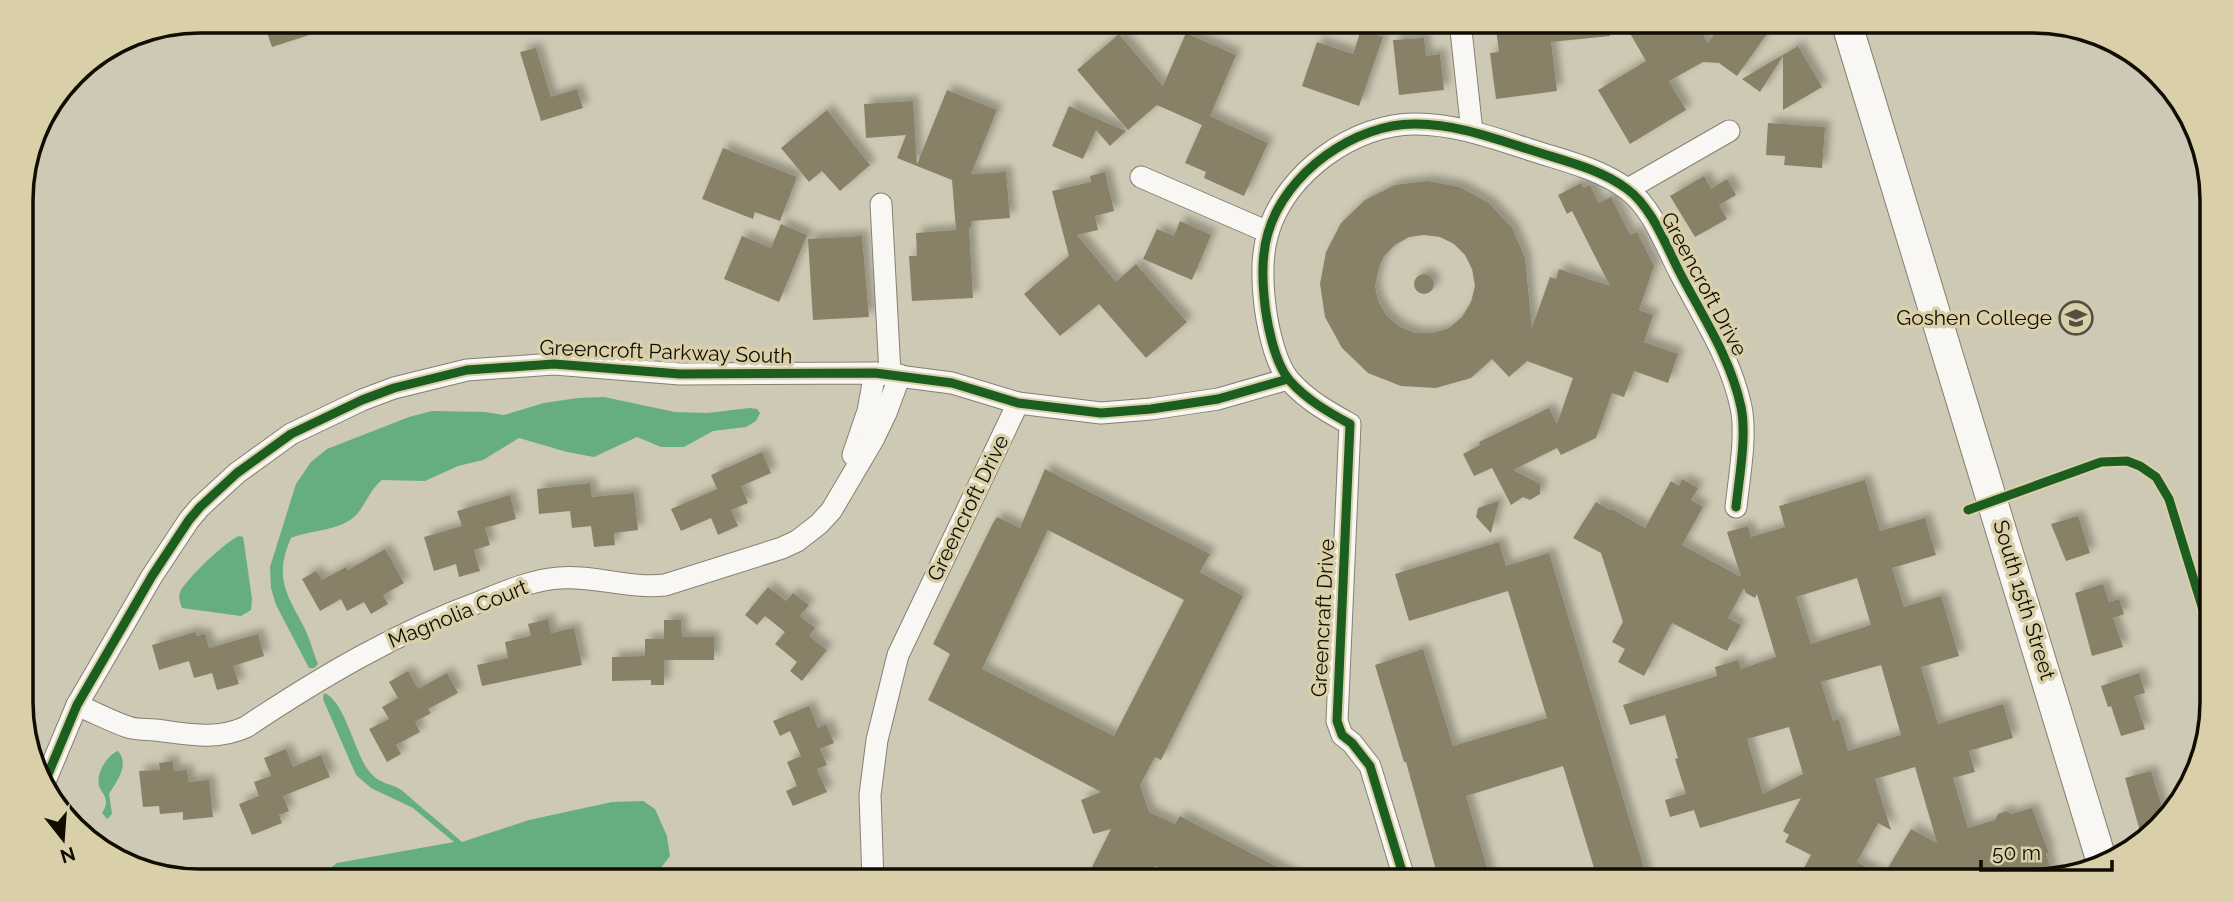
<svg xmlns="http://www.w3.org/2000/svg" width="2233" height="902" viewBox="0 0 2233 902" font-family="Raleway,sans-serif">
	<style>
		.water { fill: #66ad80 }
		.building { fill: #898068; fill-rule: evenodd; filter: url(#shadow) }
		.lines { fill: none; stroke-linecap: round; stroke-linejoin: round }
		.street-casing { stroke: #848171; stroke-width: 23 }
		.secondary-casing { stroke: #848171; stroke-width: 32 }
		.street { stroke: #f8f7f4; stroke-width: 21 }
		.secondary { stroke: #f8f7f4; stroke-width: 30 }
		.cycleway-casing { stroke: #d9d0a9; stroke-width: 13 }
		.cycleway { stroke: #1b5e20; stroke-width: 9 }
		.labels { text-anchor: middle; stroke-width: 7; stroke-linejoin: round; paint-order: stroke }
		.street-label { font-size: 21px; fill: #110d02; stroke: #d9d0a9 }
		.poi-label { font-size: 21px; fill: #110d02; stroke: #d9d0a9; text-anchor: end }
		.rim { fill: none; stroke: #110d02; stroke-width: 3.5 }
	</style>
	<defs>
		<filter id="shadow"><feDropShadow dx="6" dy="-6" stdDeviation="3.5" flood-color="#0004"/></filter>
	</defs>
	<rect width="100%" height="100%" fill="#cec9b4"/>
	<g class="water">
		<path d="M604 397 675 412 707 413 750 408 757 409 760 413 756 421 746 427 713 431 684 447H661L637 437 594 457 567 452 519 438 483 460 458 466 425 481 382 480C370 489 366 505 355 516 339 531 311 530 291 538 274 577 286 593 304 627 310 639 313 652 318 664L314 668H309L276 605 271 588 270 567 296 484 311 462 327 449 409 417 432 411 485 412 504 415 544 403 578 398Z"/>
		<path d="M239 536 243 537 244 543 252 599 251 610 241 616 182 608C180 603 178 597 180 592 186 579 226 541 239 536Z"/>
		<path d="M324 693C343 699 354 748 366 767 380 788 393 781 405 793 423 809 444 826 462 842L529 820 612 802 643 801 655 809 667 836 670 856 651 881H317L319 877 337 863 454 842 413 808 371 788 356 775 323 699Z"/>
		<path d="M118 751C130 765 117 781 109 794L112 814 107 819 102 813C104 810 106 806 106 802 106 795 101 792 99 786 96 773 107 755 118 751Z"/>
	</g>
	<g class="building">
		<polygon points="263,21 343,21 343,24 272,47"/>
		<polygon points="1536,21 1608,21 1610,36 1551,42 1557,91 1496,99 1490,53 1499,52 1496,29 1536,24"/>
		<polygon points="1643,21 1695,21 1708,43 1723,21 1776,21 1737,76 1719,63 1703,62 1669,81 1686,110 1630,144 1598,90 1646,61 1628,30"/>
		<polygon points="1361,30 1383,37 1359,106 1302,86 1317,42 1353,54"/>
		<polygon points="1186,33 1236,55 1210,116 1268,143 1244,196 1204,178 1206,172 1185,163 1202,125 1157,105 1128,130 1077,70 1119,34 1163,86"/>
		<polygon points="1424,38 1426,56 1440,54 1444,90 1399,95 1393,40"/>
		<polygon points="1798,46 1822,87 1783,110 1783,56 1760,92 1742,79"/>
		<polygon points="536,48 551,97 577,89 583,108 541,121 520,52"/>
		<polygon points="947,90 997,110 971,174 1006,172 1010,218 971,221 971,227 969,228 973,298 912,301 909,256 917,256 916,233 956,230 952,180 897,158 906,135 866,138 864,104 913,101 917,164"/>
		<polygon points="1069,106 1100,120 1126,131 1110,146 1096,130 1083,159 1052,146"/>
		<polygon points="827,110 870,165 840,191 822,171 809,182 781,148"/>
		<polygon points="1768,123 1825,127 1822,168 1784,165 1785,156 1766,155"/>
		<polygon points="723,148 797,177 780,221 755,212 753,219 702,199"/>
		<polygon points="1105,172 1114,211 1095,216 1098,230 1077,235 1116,282 1136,264 1187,322 1146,358 1099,304 1060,336 1024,294 1069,256 1052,191 1091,182 1090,176"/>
		<polygon points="1704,176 1711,189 1727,179 1736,195 1719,205 1727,219 1695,237 1670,196"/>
		<path d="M1428 181 1460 187 1489 203 1512 228 1525 258 1532 328 1550 277 1556 279 1559 269 1610 286 1572 211 1567 214 1558 195 1581 183 1584 188 1590 185 1599 203 1611 197 1630 235 1637 232 1654 266 1639 310 1653 315 1644 342 1678 354 1668 383 1634 371 1624 397 1612 393 1596 438 1561 455 1557 448 1513 470 1540 484V494L1530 500 1523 497 1511 505 1492 468 1474 476 1463 454 1480 445 1479 442 1549 408 1557 424 1573 378 1527 361 1509 377 1492 359 1471 378 1436 388 1401 386 1368 373 1342 348 1325 317 1320 284 1326 252 1341 223 1365 200 1395 185ZM1424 235 1440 237 1454 244 1465 255 1472 269 1475 286 1471 302 1462 317 1449 328 1433 333H1416L1400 327 1387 316 1378 301 1375 286 1379 267 1384 256 1395 245 1409 237Z"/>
		<polygon points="1180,221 1211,235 1192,280 1143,259 1157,229 1174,236"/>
		<polygon points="781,224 807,235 779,302 724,279 742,236 771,248"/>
		<polygon points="862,236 869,317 813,320 808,239"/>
		<circle cx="1424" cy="284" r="10"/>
		<polygon points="762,452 771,473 741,486 748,503 731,510 738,526 718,535 711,518 681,531 671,509 717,489 711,475"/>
		<path d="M1045 469 1210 554 1200 572 1243 596 1161 760 1155 757 1140 785 1149 812 1175 824 1180 816 1304 881H1185L1156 866 1148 881H1085L1111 829 1093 834 1081 800 1101 792 928 700 950 654 933 644 993 523 997 517 1020 528ZM1048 530 1184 600 1114 736 982 669Z"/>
		<path d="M1682 479 1698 488 1691 500 1703 507 1682 545 1741 577 1727 532 1748 526 1751 537 1785 527 1779 506 1865 480 1880 531 1925 518 1936 555 1892 568 1904 607 1941 596 1959 656 1921 667 1938 724 2003 704 2013 738 1969 751 1975 772 1953 778 1968 828 1995 820 1998 814 2006 811 2011 814 2032 808 2049 853 2046 854 2052 872 2044 875 2046 880 1990 881 1986 867 1968 873 1964 881H1797L1811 855 1785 842 1789 835 1783 831 1801 798 1700 828 1694 810 1670 817 1665 800 1686 794 1675 759 1678 758 1665 715 1630 725 1623 705 1717 676 1715 667 1738 660 1741 669 1776 657 1757 594 1755 598 1746 593 1744 588 1728 618 1741 625 1727 651 1672 623 1644 676 1618 662 1625 649 1612 642 1623 622 1601 553 1573 538 1596 502 1610 510H1614L1645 528 1671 481 1679 486ZM1857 578 1871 625 1811 644 1796 597ZM1881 665 1901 735 1848 751 1839 719 1833 721 1821 682ZM1789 727 1803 774 1763 794 1747 739ZM1915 767 1937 843 1911 829 1883 876 1857 862 1878 823 1891 830 1875 779Z"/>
		<polygon points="590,483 592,497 634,493 638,530 614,533 615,545 594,547 591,526 572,528 570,511 539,514 537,489"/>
		<polygon points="510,495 516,519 485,528 490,545 474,550 480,571 459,577 456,564 434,571 424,537 462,526 457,511"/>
		<polygon points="1499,501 1491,533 1476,517 1478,508"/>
		<polygon points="2078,516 2090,553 2066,561 2051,524"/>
		<polygon points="1499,542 1506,566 1549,553 1648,881 1598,881 1563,766 1466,796 1491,881 1439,881 1406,762 1404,762 1375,665 1423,649 1453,746 1547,718 1508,591 1409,621 1395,574"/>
		<polygon points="385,549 404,583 383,595 388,604 371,614 364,602 347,611 341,599 320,611 302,579 316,571 322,580 346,567 348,570"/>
		<polygon points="2103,584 2109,602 2119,599 2124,614 2113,618 2123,647 2092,656 2075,593"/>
		<polygon points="768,587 786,601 793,593 809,605 800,616 815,628 809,636 827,650 802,681 790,671 797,662 775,644 785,632 765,616 757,625 745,615"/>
		<polygon points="548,619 551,633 574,628 582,665 482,686 477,665 508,658 505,642 531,636 528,624"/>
		<polygon points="664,620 681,620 682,637 714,637 714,660 664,660 664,685 651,685 651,680 612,681 612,657 645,656 645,639 664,639"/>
		<polygon points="195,632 197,636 205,634 209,648 258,634 264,656 233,666 239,684 217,690 212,673 194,678 189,661 159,670 152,645"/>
		<polygon points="408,671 418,689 447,673 458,693 428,709 431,713 415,722 420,732 396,745 401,754 387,762 369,729 389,719 382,707 398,698 389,682"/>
		<polygon points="2139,673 2145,693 2134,696 2145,729 2121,736 2111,706 2108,707 2101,686"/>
		<polygon points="809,706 818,728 826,724 834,743 820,749 827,765 817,769 827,792 793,806 786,791 797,786 787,762 801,756 790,731 780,736 773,721"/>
		<polygon points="286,749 293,767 321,755 330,777 283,796 289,811 279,815 282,823 252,835 239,804 259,796 254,782 271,776 264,758"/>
		<polygon points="173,761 174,771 187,770 189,782 209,780 213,817 183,820 183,812 160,814 159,806 143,807 139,771 160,770 159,763"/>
		<polygon points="2151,771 2164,813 2143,842 2125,778"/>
	</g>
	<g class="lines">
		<defs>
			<g id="street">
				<polyline points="1460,21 1472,132"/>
				<polyline points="1141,177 1268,232"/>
				<polyline points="1628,189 1729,131"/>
				<polyline points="881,204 890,373"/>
				<polyline points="853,455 868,411 875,373"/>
				<path d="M77 705C94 712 110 721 128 727 136 730 146 729 155 730 188 734 215 741 246 727 321 677 397 632 482 601 507 591 532 580 559 578 594 575 629 589 665 585L782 548 797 541 819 524 831 511 873 440 886 413 900 375"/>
				<polyline points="46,779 77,705 152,576 189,520 200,507 237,473 291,434 362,400 394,388 467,370 554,364 680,374 875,373 952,383 1018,403 1101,413 1151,409 1218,399 1288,379"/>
				<polyline points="873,881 870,795 877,740 898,655 1018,403"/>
				<path d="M1405 881 1370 766 1352 743 1342 735 1337 721 1350 424C1328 412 1307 400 1290 381 1274 363 1266 320 1264 296 1262 275 1262 253 1268 233 1285 173 1355 123 1416 124 1457 124 1496 139 1534 151 1565 161 1600 169 1627 189 1652 207 1666 246 1680 273 1703 317 1731 359 1741 407 1747 436 1739 478 1736 507"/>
			</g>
			<path id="secondary" d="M1846 21C1929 301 2018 579 2101 859"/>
		</defs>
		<use href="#street" class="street-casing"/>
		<use href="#secondary" class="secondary-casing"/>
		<use href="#street" class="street"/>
		<use href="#secondary" class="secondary"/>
		<defs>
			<g id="cycleway">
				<polyline points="1968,510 2101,462 2127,461 2140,466 2156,477 2169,499 2212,639"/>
				<polyline points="46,779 77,705 152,576 189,520 200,507 237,473 291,434 362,400 394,388 467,370 554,364 680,374 875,373 952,383 1018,403 1101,413 1151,409 1218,399 1288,379"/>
				<path d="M1405 881 1370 766 1352 743 1342 735 1337 721 1350 424C1328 412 1307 400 1290 381 1274 363 1266 320 1264 296 1262 275 1262 253 1268 233 1285 173 1355 123 1416 124 1457 124 1496 139 1534 151 1565 161 1600 169 1627 189 1652 207 1666 246 1680 273 1703 317 1731 359 1741 407 1747 436 1739 478 1736 507"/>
			</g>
		</defs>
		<use href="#cycleway" class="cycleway-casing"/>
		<use href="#cycleway" class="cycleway"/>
	</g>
	<defs>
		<symbol id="university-ring" viewBox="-11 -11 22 22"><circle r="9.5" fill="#d9d0a9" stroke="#534f40" stroke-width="1.5"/><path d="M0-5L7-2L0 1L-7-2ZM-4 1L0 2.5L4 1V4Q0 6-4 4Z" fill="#534f40"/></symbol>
	</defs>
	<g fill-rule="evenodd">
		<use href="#university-ring" x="2057" y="299" width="38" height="38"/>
	</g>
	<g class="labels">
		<g class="street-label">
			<text transform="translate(1704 284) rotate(62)" y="7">Greencroft Drive</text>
			<text transform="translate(666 352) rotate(2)" y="7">Greencroft Parkway South</text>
			<text transform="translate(968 508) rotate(-64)" y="7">Greencroft Drive</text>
			<text transform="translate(2024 600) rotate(73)" y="7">South 15th Street</text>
			<text transform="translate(458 614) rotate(-22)" y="7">Magnolia Court</text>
			<text transform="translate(1323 618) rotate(-87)" y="7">Greencraft Drive</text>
		</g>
		<g class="poi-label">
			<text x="2052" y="325">Goshen College</text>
		</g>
	</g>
	<path d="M0 0H2233V902H0ZM200 33H2033A167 167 0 0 1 2200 200V702A167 167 0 0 1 2033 869H200A167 167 0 0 1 33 702V200A167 167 0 0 1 200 33Z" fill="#d9d0a9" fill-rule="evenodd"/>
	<path class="rim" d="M200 33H2033A167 167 0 0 1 2200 200V702A167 167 0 0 1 2033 869H200A167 167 0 0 1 33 702V200A167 167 0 0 1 200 33Z"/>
	<g transform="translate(63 839) rotate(163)" stroke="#d9d0a9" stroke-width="5" paint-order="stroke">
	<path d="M0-5L12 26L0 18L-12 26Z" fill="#110d02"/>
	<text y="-10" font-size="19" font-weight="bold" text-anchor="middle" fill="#110d02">N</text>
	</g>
	<path d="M1981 860v10h131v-10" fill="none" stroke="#110d02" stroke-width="3.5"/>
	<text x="1992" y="860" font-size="21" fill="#110d02" stroke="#d9d0a9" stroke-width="5" paint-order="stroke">50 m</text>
</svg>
